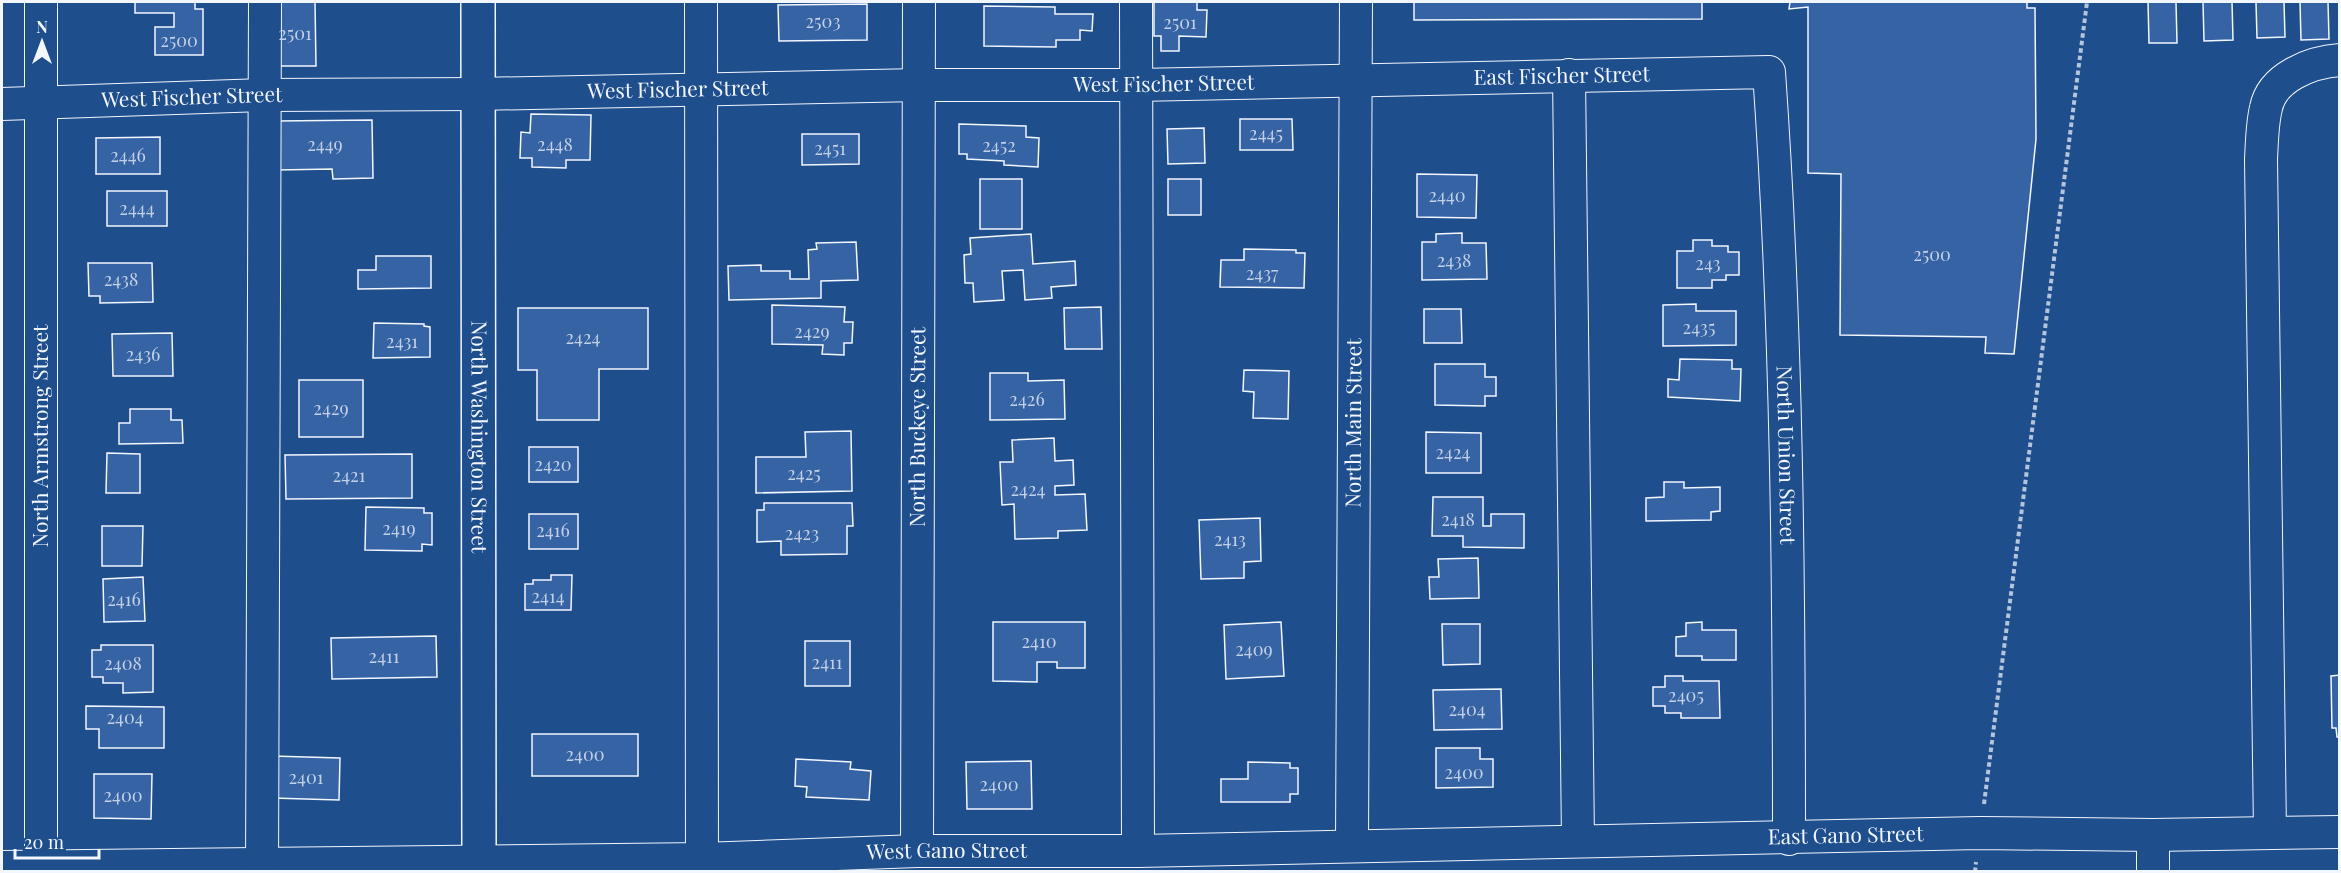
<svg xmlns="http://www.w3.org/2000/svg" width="2341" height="873" viewBox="0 0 2341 873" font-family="'Playfair Display',serif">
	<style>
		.building { fill: #3563a3; stroke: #f2f6ff; stroke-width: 1.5 }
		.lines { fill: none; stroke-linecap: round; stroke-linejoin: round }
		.minor-casing { stroke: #f2f6ff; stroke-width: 34 }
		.major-casing { stroke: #f2f6ff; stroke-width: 36 }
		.path { stroke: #b3c4dc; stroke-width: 4; stroke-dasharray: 4.5 3; stroke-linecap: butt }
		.minor { stroke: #1f4e8c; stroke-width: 32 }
		.major { stroke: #1f4e8c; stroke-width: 33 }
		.labels { text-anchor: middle; stroke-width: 4.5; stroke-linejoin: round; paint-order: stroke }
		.number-label { font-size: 18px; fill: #c3d1e8 }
		.street-label { font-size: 21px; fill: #f2f6ff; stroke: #1f4e8c }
	</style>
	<rect width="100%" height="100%" fill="#1f4e8c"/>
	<g class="building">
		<polygon points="135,2 195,2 195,9 203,9 203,55 155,55 155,27 174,27 174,13 135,13"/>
		<polygon points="273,2 315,2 316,66 274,66"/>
		<polygon points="1154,2 1197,2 1197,10 1207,10 1206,37 1179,36 1179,51 1161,51 1161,36 1154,36"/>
		<polygon points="1414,2 1702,2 1702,19 1414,20"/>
		<polygon points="1790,2 2027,2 2027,8 2035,8 2036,139 2014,354 1985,353 1986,337 1840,335 1841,174 1808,173 1808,7 1789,9"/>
		<polygon points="2148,2 2176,2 2177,43 2149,43"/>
		<polygon points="2203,2 2232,2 2233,40 2204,41"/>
		<polygon points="2256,2 2284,2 2285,37 2257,38"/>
		<polygon points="2300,2 2328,2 2329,39 2301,40"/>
		<polygon points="867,4 867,40 779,41 778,5"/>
		<polygon points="984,6 1055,7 1055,14 1093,14 1092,31 1080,30 1080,40 1056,40 1056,47 984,46"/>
		<polygon points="531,114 591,115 590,160 566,160 566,168 532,167 532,158 520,158 521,132 530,133"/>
		<polygon points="1240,119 1292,119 1293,150 1240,150"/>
		<polygon points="372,120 373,178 333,179 332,169 277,170 276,121"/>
		<polygon points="959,124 1026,126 1026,137 1039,138 1038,167 1004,165 1004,161 967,159 967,154 959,154"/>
		<polygon points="1204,128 1205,163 1168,164 1167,129"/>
		<polygon points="802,134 859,134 859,164 802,165"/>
		<polygon points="160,137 160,174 96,174 96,138"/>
		<polygon points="1417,174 1477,175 1476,218 1417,217"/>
		<rect x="980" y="179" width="42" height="50"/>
		<rect x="1168" y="179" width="33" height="36"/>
		<rect x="107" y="191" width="60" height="35"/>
		<polygon points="1462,233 1462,243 1486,243 1487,279 1422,280 1422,242 1436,242 1436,234"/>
		<polygon points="1031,234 1033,264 1075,261 1076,285 1051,287 1052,298 1025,300 1023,270 1002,271 1004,300 974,302 973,283 965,283 964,255 971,254 970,238"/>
		<polygon points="1693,240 1712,240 1712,246 1728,246 1728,252 1739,252 1739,275 1726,275 1726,280 1712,280 1712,288 1677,288 1677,251 1693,251"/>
		<polygon points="856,242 858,280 821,281 821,298 729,300 728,266 761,265 761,271 790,271 790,279 809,279 808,250 817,249 816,243"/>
		<polygon points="1244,249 1296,250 1296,253 1305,253 1304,288 1220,287 1221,260 1244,260"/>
		<polygon points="376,256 431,256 431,288 358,289 358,270 376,270"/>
		<polygon points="88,263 152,263 153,302 100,303 100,296 89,296"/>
		<polygon points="1696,304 1696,311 1736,311 1736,345 1663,346 1663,305"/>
		<polygon points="772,305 845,307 844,322 853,322 852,343 844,343 844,355 822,354 823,345 772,344"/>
		<polygon points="1101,307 1102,349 1065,349 1064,308"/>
		<polygon points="518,308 648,308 648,369 599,369 599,420 537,420 537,370 518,370"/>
		<polygon points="1424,309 1461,309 1462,343 1424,343"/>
		<polygon points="374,323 424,324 424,326 430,327 430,357 373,358"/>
		<polygon points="172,333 173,376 113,376 112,334"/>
		<polygon points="1680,359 1732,360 1732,369 1741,369 1740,401 1668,397 1668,379 1679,380"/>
		<polygon points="1435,364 1485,364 1485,377 1496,377 1496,396 1485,396 1485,406 1435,405"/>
		<polygon points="1244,370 1289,371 1288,419 1253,418 1254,392 1243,391"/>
		<polygon points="990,373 1028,373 1028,381 1064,380 1065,419 990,420"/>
		<rect x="299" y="380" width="64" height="57"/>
		<polygon points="130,409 171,409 171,420 182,420 183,443 119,444 119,423 130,423"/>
		<polygon points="851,431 852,491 756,493 756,457 806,457 805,432"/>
		<polygon points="1426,432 1481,433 1481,473 1426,473"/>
		<polygon points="1054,438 1055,461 1073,460 1074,485 1055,486 1055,495 1085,494 1087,530 1058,531 1058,538 1015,539 1014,504 1002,505 1000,462 1013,462 1012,440"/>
		<rect x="529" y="447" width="49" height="35"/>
		<polygon points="107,453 140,454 140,493 106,493"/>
		<polygon points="412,454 412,498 286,499 285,455"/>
		<polygon points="1664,482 1684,482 1684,488 1720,487 1720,511 1711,512 1711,520 1646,521 1646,498 1664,497"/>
		<polygon points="1433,497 1483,497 1483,526 1491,526 1491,514 1524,514 1524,548 1463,547 1463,536 1432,536"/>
		<polygon points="764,503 852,503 853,526 847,526 847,554 781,555 781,541 757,542 757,510 764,510"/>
		<polygon points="366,507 424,508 424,513 432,513 432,545 422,544 422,551 365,550"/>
		<rect x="529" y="514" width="49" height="35"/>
		<polygon points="1260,518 1261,561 1244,562 1244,578 1201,579 1199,520"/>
		<polygon points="102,526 143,526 142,566 102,566"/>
		<polygon points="1478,558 1479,598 1430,599 1429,577 1439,577 1438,559"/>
		<polygon points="551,575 572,575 571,610 525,610 525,584 533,584 533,580 551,580"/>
		<polygon points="143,577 145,621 104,622 103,579"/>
		<polygon points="993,622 1085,622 1085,668 1057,668 1057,662 1037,662 1037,682 993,681"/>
		<polygon points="1281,622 1284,676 1226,679 1224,625"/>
		<polygon points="1702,622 1702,630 1736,630 1736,660 1702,660 1702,656 1676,656 1676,637 1686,636 1686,623"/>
		<polygon points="1442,624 1480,624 1480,664 1443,665"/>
		<polygon points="436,636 437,677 332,679 331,638"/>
		<rect x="805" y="641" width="45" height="45"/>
		<polygon points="101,645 153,645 153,692 123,693 123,683 103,683 103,677 92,677 92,650 101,650"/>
		<polygon points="2340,675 2340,737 2337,737 2336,728 2332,728 2331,676"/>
		<polygon points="1665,676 1683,676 1683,681 1719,681 1720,718 1681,718 1681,713 1665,713 1665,706 1653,706 1653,687 1665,687"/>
		<polygon points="1501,689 1502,729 1434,730 1433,690"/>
		<polygon points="86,706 164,707 164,748 99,748 99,729 86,729"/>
		<rect x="532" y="734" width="106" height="42"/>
		<polygon points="1436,748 1480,748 1480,759 1493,759 1493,787 1436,788"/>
		<polygon points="272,756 340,758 339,800 272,798"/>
		<polygon points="796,759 851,762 850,769 871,771 869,800 806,797 807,787 795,786"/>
		<polygon points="1031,761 1032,809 967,809 966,762"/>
		<polygon points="1248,762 1290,763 1290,768 1298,768 1298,794 1290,794 1290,802 1221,802 1221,779 1248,779"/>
		<polygon points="94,774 152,774 151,819 94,818"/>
	</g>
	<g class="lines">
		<defs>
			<g id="minor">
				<polyline points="41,2 41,872"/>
				<polyline points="701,2 702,872"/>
				<polyline points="1136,2 1138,851"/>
				<polyline points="1569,75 1578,841"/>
				<path id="s1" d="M2 104 266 95 478 94 919 85H1137L1769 72C1787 327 1789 583 1789 839"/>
				<path d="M2270 833 2261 159C2262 143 2262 124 2266 108 2272 77 2311 62 2340 60"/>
				<path id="s2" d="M1352 846 1356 2"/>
				<path id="s3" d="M917 851 919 2"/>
				<path id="s4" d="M2 867 702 859 917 851H1138L1980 833 2153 835 2340 832"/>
				<polyline points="262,872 265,2"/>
				<polyline points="2153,872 2153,835"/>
			</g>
			<g id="major">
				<path id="s5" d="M478 2 479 872"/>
			</g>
		</defs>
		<use href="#minor" class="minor-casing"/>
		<use href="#major" class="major-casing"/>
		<g class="path">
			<polyline points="1984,804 2087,2"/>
			<polyline points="1975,872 1976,862"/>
		</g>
		<use href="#minor" class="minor"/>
		<use href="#major" class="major"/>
	</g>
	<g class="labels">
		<g class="number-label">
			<text x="823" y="28">2503</text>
			<text x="1180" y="29">2501</text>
			<text x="295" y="40">2501</text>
			<text x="179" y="47">2500</text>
			<text x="1266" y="140">2445</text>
			<text x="325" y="151">2449</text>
			<text x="555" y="151">2448</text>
			<text x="999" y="152">2452</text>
			<text x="830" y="155">2451</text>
			<text x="128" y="162">2446</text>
			<text x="1447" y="202">2440</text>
			<text x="137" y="215">2444</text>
			<text x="1932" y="261">2500</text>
			<text x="1454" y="267">2438</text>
			<text x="1708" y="270">243</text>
			<text x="1262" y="280">2437</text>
			<text x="121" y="286">2438</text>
			<text x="1699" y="334">2435</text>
			<text x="812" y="338">2429</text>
			<text x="583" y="344">2424</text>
			<text x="402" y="348">2431</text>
			<text x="143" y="361">2436</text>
			<text x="1027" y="406">2426</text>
			<text x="331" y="415">2429</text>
			<text x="1453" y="459">2424</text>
			<text x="553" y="471">2420</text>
			<text x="804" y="480">2425</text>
			<text x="349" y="482">2421</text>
			<text x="1028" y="496">2424</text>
			<text x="1458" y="526">2418</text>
			<text x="399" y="535">2419</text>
			<text x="553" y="537">2416</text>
			<text x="802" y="540">2423</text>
			<text x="1230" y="546">2413</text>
			<text x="548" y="603">2414</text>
			<text x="124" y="606">2416</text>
			<text x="1039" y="648">2410</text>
			<text x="1254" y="656">2409</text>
			<text x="384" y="663">2411</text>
			<text x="827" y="669">2411</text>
			<text x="123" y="670">2408</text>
			<text x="1686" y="702">2405</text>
			<text x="1467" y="716">2404</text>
			<text x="125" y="724">2404</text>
			<text x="585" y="761">2400</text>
			<text x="1464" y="779">2400</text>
			<text x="306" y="784">2401</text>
			<text x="999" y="791">2400</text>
			<text x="123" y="802">2400</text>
		</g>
		<g class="street-label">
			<text dy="7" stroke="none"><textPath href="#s1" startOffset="1560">East Fischer Street</textPath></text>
			<text dy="7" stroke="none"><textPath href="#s1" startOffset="1162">West Fischer Street</textPath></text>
			<text dy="7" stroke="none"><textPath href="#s1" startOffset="676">West Fischer Street</textPath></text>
			<text dy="7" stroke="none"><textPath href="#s1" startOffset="190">West Fischer Street</textPath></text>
			<text dy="7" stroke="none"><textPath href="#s2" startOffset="423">North Main Street</textPath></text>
			<text dy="7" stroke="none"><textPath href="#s3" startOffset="424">North Buckeye Street</textPath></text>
			<text transform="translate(41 436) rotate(-90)" y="7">North Armstrong Street</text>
			<text dy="7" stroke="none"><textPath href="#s5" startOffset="435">North Washington Street</textPath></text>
			<text dy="7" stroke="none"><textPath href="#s1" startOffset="2151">North Union Street</textPath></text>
			<text dy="7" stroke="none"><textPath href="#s4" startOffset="1844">East Gano Street</textPath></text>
			<text dy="7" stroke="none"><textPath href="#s4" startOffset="945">West Gano Street</textPath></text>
		</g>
	</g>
	<rect width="2341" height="873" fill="none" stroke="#f2f6ff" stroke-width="6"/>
	<g transform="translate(42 42)" stroke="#1f4e8c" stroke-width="4.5" paint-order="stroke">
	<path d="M0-4.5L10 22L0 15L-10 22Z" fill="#f2f6ff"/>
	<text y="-9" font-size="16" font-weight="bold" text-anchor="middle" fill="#f2f6ff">N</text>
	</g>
	<path d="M15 849v9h84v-9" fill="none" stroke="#f2f6ff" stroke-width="3"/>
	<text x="24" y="849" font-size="18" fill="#f2f6ff" stroke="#1f4e8c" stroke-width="4.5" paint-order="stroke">20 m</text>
</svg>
